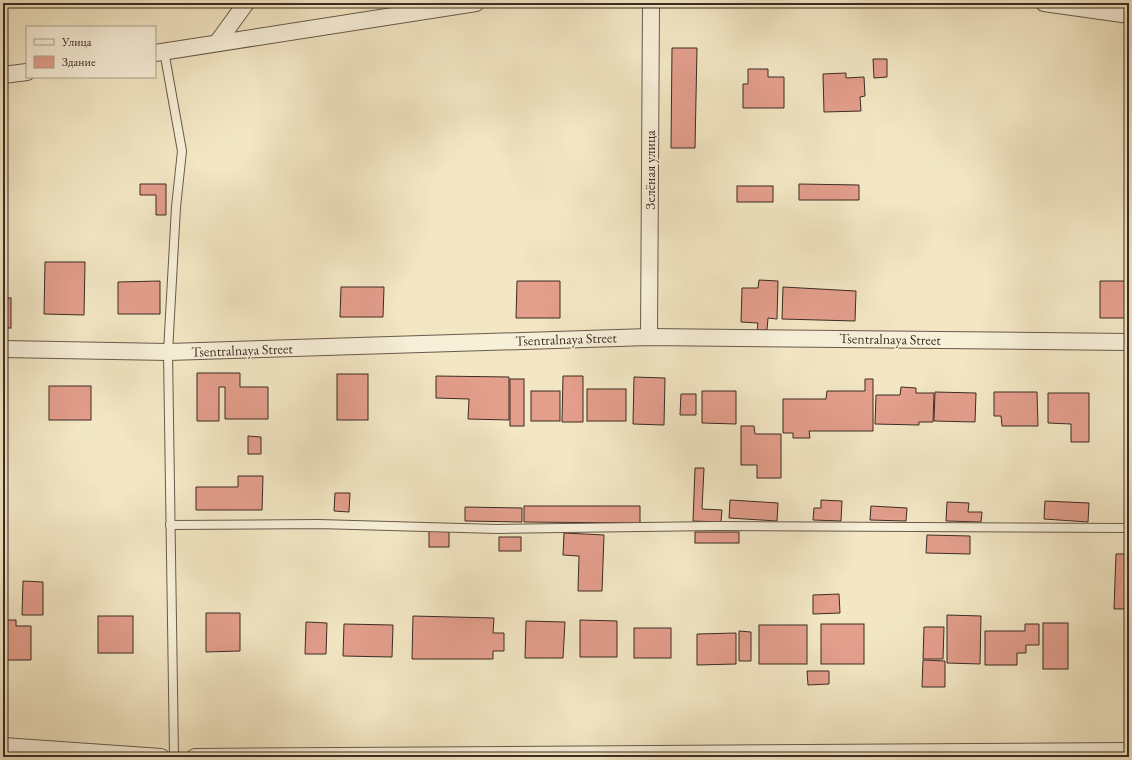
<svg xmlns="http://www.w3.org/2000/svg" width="1132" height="760" viewBox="0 0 1132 760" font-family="'EB Garamond',serif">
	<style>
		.building { fill: #e39e8c; stroke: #3c2b23 }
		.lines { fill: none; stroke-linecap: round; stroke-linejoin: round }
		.service-casing { stroke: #6a5a4b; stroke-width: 10 }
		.minor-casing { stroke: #6a5a4b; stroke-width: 18 }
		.service { stroke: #f7efd8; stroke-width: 8 }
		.minor { stroke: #f7efd8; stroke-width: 16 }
		.labels { text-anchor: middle; stroke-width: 3; stroke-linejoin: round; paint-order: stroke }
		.street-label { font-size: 14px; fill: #3c2b23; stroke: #f7efd8 }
	</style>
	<rect width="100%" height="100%" fill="#f2e6c3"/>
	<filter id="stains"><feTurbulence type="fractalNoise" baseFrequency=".005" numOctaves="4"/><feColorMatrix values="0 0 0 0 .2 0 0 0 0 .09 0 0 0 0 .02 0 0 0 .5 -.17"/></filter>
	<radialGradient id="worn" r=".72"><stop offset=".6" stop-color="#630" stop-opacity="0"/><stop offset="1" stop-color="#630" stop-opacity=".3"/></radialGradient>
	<g class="building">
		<polygon points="672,48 697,48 695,148 671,148"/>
		<polygon points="873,59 887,59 887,77 874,78"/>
		<polygon points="748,69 768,69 768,77 784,77 784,108 743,108 743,84 748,84"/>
		<polygon points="846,73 846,78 864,77 865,96 860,97 861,111 824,112 823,74"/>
		<polygon points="140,184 166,184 166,215 156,215 156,195 140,195"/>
		<polygon points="799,184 859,185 859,200 799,200"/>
		<rect x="737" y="186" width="36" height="16"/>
		<polygon points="45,262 85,262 84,315 44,314"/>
		<polygon points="1125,270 1129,270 1129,318 1100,318 1100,281 1125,281"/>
		<polygon points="759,280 778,281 777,319 768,318 767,330 757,330 758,323 741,322 742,288 758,288"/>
		<polygon points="160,281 160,314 118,314 118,282"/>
		<polygon points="517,281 560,281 560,318 516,318"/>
		<polygon points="341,287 384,287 383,317 340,317"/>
		<polygon points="783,287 856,291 855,321 782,319"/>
		<rect x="3" y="298" width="8" height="30"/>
		<polygon points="197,373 240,373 240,387 268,387 268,419 225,419 225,387 219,387 219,421 197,421"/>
		<rect x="337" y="374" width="31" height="46"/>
		<polygon points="436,376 509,377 509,420 468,419 469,399 436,398"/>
		<polygon points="563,376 583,376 583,422 562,422"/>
		<polygon points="634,377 665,378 664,425 633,424"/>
		<rect x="510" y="379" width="14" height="47"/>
		<polygon points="865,379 873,379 873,431 809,431 810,438 793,438 793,433 783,433 783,399 826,399 827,391 865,391"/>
		<rect x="49" y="386" width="42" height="34"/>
		<polygon points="901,387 916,388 916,393 934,393 933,422 919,422 919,425 875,424 876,395 900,395"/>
		<rect x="587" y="389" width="39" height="32"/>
		<rect x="531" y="391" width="29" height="30"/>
		<polygon points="702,391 736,391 736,424 702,423"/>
		<polygon points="935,392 976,393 975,422 934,421"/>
		<polygon points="994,392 1037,392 1038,426 1002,426 1001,416 994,416"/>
		<polygon points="1048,393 1089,393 1089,442 1071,442 1071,424 1048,423"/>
		<polygon points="681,394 696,394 696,415 680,415"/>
		<polygon points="741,426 754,426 755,434 781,434 781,478 757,478 757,465 741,465"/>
		<polygon points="248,436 261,437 261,454 248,454"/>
		<polygon points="695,468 704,468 702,509 722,510 721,522 693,521"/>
		<polygon points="238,476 263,476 262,510 196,510 196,487 238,487"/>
		<polygon points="335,493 350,493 349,512 334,511"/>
		<polygon points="730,500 778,503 777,521 729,518"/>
		<polygon points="821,500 842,501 841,521 813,520 814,508 821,508"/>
		<polygon points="1045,501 1089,503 1088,522 1044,519"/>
		<polygon points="947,502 969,503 968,512 982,512 981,522 946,521"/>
		<polygon points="524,506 640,506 640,523 524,522"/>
		<polygon points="871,506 907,508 906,521 870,520"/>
		<polygon points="465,507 522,508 522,522 465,521"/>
		<rect x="429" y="531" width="20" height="16"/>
		<rect x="695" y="532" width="44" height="11"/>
		<polygon points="564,533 604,535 602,591 578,591 579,556 563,555"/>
		<polygon points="927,535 970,536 970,554 926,553"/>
		<rect x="499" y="537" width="22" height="14"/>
		<polygon points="1116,554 1129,554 1129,609 1114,609"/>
		<polygon points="23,581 43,582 43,615 22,615"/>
		<polygon points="839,594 840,613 813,614 813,595"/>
		<polygon points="206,613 240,613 240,651 206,652"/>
		<polygon points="947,615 981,616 980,664 947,663"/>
		<rect x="98" y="616" width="35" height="37"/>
		<polygon points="413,616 494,618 493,633 504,633 504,651 493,651 493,659 412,659"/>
		<polygon points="3,620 16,620 16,626 31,626 31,660 3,660"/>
		<polygon points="580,620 617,621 617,657 580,657"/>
		<polygon points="526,621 565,622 563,658 525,658"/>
		<polygon points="306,622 327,623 326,654 305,654"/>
		<rect x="1043" y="623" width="25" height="46"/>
		<polygon points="344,624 393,625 392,657 343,656"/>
		<rect x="821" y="624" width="43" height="40"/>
		<polygon points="1025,624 1039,624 1039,645 1026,645 1026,653 1017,653 1017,665 985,665 985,631 1025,631"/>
		<rect x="759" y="625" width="48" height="39"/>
		<polygon points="924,627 944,627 943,659 923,659"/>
		<rect x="634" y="628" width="37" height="30"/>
		<polygon points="739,631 751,632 751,661 739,661"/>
		<polygon points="736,633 736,664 697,665 697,634"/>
		<polygon points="923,660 945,661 945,687 922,687"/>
		<polygon points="807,671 829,671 829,684 808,685"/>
	</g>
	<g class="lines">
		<defs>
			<g id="service">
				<polyline points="164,51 182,151 176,207 168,352 174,757"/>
				<polyline points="170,525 318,524 498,529 717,526 1129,528"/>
			</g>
			<g id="minor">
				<polyline points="1044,3 1129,15"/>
				<polyline points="217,43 246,3"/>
				<polyline points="155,53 476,3"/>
				<polyline points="3,75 27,72"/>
				<polyline points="649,337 651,3"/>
				<polyline points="3,349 168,352 649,337 1129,342"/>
				<polyline points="3,746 161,757"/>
				<polyline points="195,757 1129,751"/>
			</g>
		</defs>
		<use href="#service" class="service-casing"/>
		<use href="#minor" class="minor-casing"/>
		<use href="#service" class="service"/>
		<use href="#minor" class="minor"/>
	</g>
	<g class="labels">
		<g class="street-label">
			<text transform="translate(650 170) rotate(-90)" y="5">Зелёная улица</text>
			<text transform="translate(566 339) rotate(-2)" y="5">Tsentralnaya Street</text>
			<text transform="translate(890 339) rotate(1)" y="5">Tsentralnaya Street</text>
			<text transform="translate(242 350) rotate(-2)" y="5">Tsentralnaya Street</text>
		</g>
	</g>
	<rect width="1132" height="760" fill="none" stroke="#f2e6c3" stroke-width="16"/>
	<rect x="4" y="4" width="1124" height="752" fill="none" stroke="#3c2b23" stroke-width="2"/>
	<rect x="8" y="8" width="1116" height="744" fill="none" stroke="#3c2b23"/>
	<rect x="26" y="26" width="130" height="52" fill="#f7efd8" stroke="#aca190"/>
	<rect x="34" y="39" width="20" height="6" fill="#f7efd8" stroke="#aca190"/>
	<text x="62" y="46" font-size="12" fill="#3c2b23">Улица</text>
	<rect x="34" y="56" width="20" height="12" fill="#e39e8c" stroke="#aca190"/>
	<text x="62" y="66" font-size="12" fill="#3c2b23">Здание</text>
	<rect width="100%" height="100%" filter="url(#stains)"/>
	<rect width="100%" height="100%" fill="url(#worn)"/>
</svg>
